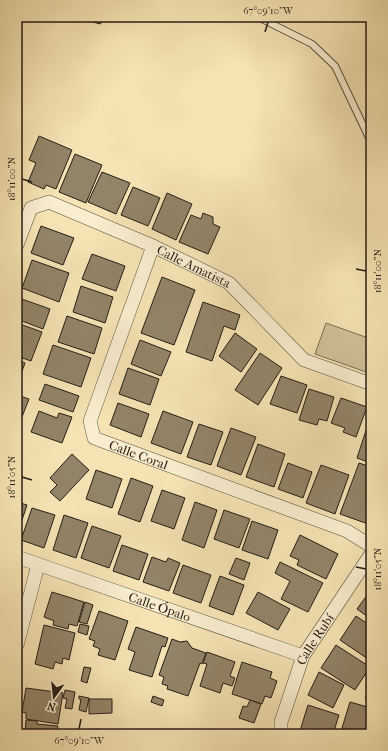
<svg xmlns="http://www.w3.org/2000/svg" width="388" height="751" viewBox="0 0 388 751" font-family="'IM FELL French Canon',serif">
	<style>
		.green { fill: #d2c198; stroke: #7c6f57 }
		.building { fill: #928468; stroke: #271d16 }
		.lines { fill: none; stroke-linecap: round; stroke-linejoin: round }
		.lane-casing { stroke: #5a4e3d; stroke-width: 8 }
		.street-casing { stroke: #5a4e3d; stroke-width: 14 }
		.lane { stroke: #f8edce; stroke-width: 6 }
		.street { stroke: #f8edce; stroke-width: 13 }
		.ticks { fill: none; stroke: #271d16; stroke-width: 1.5 }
		.labels { text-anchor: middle; stroke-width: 4; stroke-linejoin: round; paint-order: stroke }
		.street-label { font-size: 13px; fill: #271d16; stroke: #f8edce }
		.neatline { fill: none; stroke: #271d16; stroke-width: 1.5 }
		.ticks-label { font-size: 10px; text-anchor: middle; fill: #271d16 }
	</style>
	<rect width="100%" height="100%" fill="#f5e3b3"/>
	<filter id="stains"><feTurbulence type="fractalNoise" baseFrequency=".005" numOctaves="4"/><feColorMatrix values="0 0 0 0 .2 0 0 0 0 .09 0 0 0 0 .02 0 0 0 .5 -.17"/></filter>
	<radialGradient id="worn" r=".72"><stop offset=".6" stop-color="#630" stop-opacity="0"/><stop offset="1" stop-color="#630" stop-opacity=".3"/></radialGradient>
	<polygon class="green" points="326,323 371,339 371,358 366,372 315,354"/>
	<g class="building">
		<polygon points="75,17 106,17 100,24"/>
		<polygon points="39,136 72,150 56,189 46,185 44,189 28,182 36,163 29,160"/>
		<polygon points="75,154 102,165 86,203 59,192"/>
		<polygon points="102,172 130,183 116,214 88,202"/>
		<polygon points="133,187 160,198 148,226 121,215"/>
		<polygon points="167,193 192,204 176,240 152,229"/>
		<polygon points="203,213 213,217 213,224 220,227 208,254 179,242 191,215 201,219"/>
		<polygon points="41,226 74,238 63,265 31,253"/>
		<polygon points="92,254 125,266 116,291 82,279"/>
		<polygon points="32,260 69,273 59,302 22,288"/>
		<polygon points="162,277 195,290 174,345 141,333"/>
		<polygon points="81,286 113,297 105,323 73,312"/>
		<polygon points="19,298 50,309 43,329 17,319"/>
		<polygon points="203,302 240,315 235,330 224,326 212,361 186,352"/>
		<polygon points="67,316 102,328 94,354 58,342"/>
		<polygon points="17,323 42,332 31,361 17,356"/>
		<polygon points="235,333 257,349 241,372 219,356"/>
		<polygon points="140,340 171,352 161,376 131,364"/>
		<polygon points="53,345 91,358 81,387 43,374"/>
		<polygon points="260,353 282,368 258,405 235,390"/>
		<polygon points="17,360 25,363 17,385"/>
		<polygon points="128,368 159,379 150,405 119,394"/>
		<polygon points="281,376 307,385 297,413 270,404"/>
		<polygon points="45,384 79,396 73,412 39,400"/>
		<polygon points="309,389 334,397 327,421 319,419 317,425 299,420"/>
		<polygon points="17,395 29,399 18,427 17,427"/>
		<polygon points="341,398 367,407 356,437 343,432 345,428 331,423"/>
		<polygon points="118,403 149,414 141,437 110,425"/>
		<polygon points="39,411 57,418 59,413 72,417 62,443 31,432"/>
		<polygon points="163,411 193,422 181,454 151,443"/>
		<polygon points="371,415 371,463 357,458"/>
		<polygon points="199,424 223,432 211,465 187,457"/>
		<polygon points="231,428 256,437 241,475 217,466"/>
		<polygon points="258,444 285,454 274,487 246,477"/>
		<polygon points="72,454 89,470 60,501 50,492 57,485 50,478"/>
		<polygon points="288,463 312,472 303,498 278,489"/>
		<polygon points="359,463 371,467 371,525 340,514"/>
		<polygon points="321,465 349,475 335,514 306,503"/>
		<polygon points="96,470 122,479 112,508 86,499"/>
		<polygon points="131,478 153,486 140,522 118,514"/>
		<polygon points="162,490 185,498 174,529 151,521"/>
		<polygon points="17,502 27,505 17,535"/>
		<polygon points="195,502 217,510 204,548 182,540"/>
		<polygon points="32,508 55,515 44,548 21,540"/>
		<polygon points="224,510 250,519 239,548 214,539"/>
		<polygon points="64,515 88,523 76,558 53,550"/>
		<polygon points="252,521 278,530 268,559 242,550"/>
		<polygon points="92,526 121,536 109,568 81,558"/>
		<polygon points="300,535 338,554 326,579 297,565 299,560 290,556"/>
		<polygon points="122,545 148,554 139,580 113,571"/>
		<polygon points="152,557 166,562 168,558 180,563 169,591 143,582"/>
		<polygon points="236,558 250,563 244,580 229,574"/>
		<polygon points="280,562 323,583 308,612 281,599 290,581 275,573"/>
		<polygon points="183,565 211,575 201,603 173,593"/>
		<polygon points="220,576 244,585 233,615 209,606"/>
		<polygon points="370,591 371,591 371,619 357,609"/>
		<polygon points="52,592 84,602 77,626 69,624 68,629 53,625 54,621 44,617"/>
		<polygon points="258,592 290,609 278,630 246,613"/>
		<polygon points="85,602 93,605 87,624 79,622"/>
		<polygon points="99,611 128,621 115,660 98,655 100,649 93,646 95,641 89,639"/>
		<polygon points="356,616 371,626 371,661 340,640"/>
		<polygon points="80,624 89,626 87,635 78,632"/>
		<polygon points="44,625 75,633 69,660 63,658 62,664 55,662 53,669 35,664"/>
		<polygon points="136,627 168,638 165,647 162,646 152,677 129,670 135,652 128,649"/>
		<polygon points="172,639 180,642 187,641 192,648 206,653 202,664 200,663 188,696 167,689 168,686 162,684 164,677 159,675"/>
		<polygon points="336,645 370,667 355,690 321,668"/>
		<polygon points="207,652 235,662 230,676 235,678 232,686 223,683 220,693 200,686 207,664 203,663"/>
		<polygon points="242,662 272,672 270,678 277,681 271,698 265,696 262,704 232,694"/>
		<polygon points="84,667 91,668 87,683 81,681"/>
		<polygon points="319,672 344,685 333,708 308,695"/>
		<polygon points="371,687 371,701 365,698"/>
		<polygon points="26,688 63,693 58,724 26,719 26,713 22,712"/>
		<polygon points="65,690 75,692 72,709 65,708 67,699 63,698"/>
		<polygon points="79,696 89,698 86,712 79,710 81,699 79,699"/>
		<polygon points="153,696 164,700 162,706 151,702"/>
		<polygon points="89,699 112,699 112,713 89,714"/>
		<polygon points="250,700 261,704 254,723 239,718 243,706 247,707"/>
		<polygon points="350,702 371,708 371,734 361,734 342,728"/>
		<polygon points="308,705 339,715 333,734 299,734"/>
		<polygon points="26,720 37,721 37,724 58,726 57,734 25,734"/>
		<polygon points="100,729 100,734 75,734 75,730"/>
		<polygon points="150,730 164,730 164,733 186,734 150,734"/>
	</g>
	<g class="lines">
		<defs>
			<polyline id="lane" points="258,17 312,44 335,66 371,142"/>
			<g id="street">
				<path id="s1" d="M17 245 31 208 49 202 153 246 229 283 304 360 371 384"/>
				<path id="s2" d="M153 246 90 421 94 438 347 531 371 546"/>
				<path id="s3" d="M17 557 303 656"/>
				<polyline points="17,645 38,565"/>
				<path id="s4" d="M281 734V722L303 656 371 554"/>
			</g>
		</defs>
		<use href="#lane" class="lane-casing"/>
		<use href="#street" class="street-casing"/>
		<use href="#lane" class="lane"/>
		<use href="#street" class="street"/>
	</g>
	<path class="ticks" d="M265 32 268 22M22 179 32 182M356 269 366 271M22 477 32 480M356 567 366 569M79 729 81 719"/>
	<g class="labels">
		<g class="street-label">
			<text dy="5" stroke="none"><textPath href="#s1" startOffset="217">Calle Amatista</textPath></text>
			<text dy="5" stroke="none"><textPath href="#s2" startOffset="251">Calle Coral</textPath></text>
			<text dy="5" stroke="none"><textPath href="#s3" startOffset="151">Calle Ópalo</textPath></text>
			<text dy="5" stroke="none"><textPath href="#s4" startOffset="102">Calle Rubí</textPath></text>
		</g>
	</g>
	<rect width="388" height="751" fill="none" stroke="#f5e3b3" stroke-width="44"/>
	<g transform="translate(54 697) rotate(195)" stroke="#f8edce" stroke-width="3" paint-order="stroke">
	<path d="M0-3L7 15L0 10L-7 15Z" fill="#271d16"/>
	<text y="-6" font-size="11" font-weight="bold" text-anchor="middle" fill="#271d16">N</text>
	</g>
	<rect x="22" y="22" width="344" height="707" class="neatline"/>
	<g class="ticks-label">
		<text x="268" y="14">67°09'10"W</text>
		<text transform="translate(11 179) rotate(-90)" y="4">18°11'00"N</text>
		<text transform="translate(377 271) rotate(-90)" y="4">18°11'00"N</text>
		<text transform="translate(11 477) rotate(-90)" y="4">18°11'05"N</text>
		<text transform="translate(377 569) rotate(-90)" y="4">18°11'05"N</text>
		<text x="79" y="744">67°09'10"W</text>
	</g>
	<rect width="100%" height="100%" filter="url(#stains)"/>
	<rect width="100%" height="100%" fill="url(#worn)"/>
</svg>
